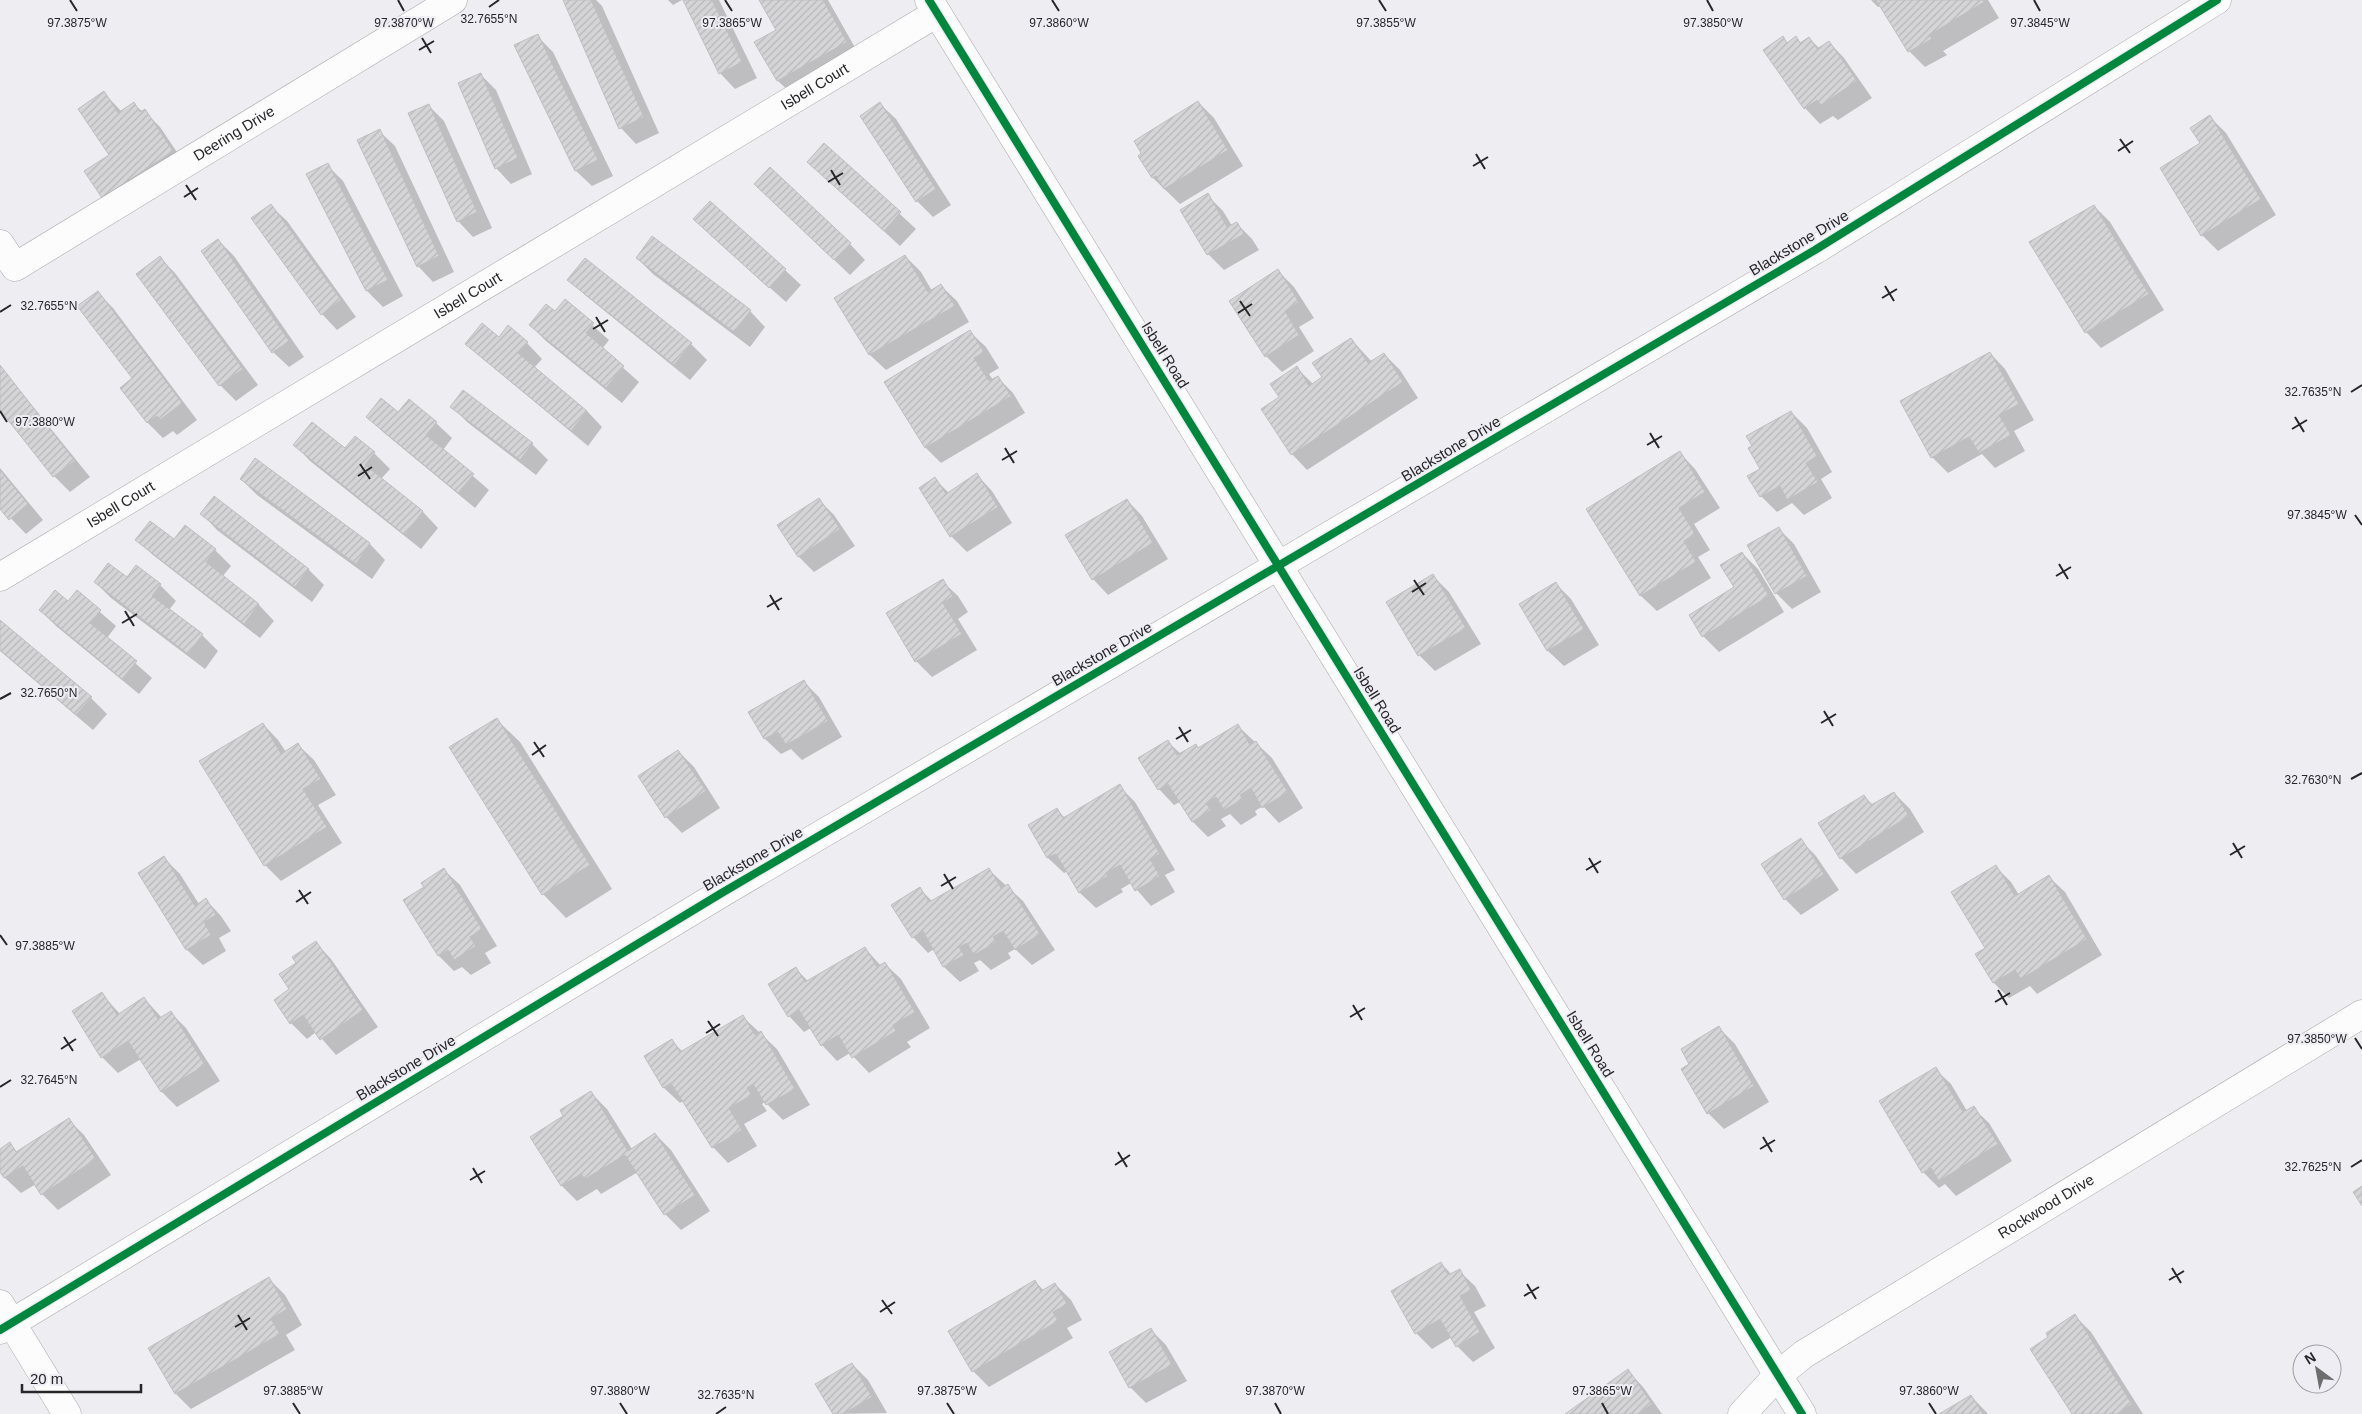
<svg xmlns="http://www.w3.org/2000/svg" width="2362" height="1414" viewBox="0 0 2362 1414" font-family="Helvetica,sans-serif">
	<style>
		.shadow { fill: #0003 }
		.building { fill: url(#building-hatch); stroke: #bfbfc2 }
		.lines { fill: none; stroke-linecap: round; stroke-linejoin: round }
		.minor-casing { stroke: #a8a8aa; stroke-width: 29 }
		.minor { stroke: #fcfcfd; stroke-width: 28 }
		.cycleway-casing { stroke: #ededf3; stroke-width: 11 }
		.cycleway { stroke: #00873e; stroke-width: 8 }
		.ticks { fill: none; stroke: #272629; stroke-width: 2 }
		.labels { text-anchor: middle; stroke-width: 4; stroke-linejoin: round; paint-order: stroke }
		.street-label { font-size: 15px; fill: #272629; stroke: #ededf3 }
		.ticks-label { font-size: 12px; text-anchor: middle; fill: #272629; stroke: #ededf3; stroke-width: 4; stroke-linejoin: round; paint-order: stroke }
	</style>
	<defs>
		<pattern id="building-hatch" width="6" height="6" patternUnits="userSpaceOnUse" patternTransform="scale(1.25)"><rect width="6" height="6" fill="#d5d5d8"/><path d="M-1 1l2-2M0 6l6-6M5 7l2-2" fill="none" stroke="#b7b7b9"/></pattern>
	</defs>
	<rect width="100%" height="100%" fill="#eeeef2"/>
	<g class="shadow">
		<polygon points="566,0 596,0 602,6 659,133 636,144 621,128"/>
		<polygon points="668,0 682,0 673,5"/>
		<polygon points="685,0 719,0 757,78 735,89 720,73"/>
		<polygon points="760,0 828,0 861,58 794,96 778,81 756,43 778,30"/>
		<polygon points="1871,0 1988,0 1999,18 1943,51 1947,55 1925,67 1909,51 1881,6 1878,7"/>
		<polygon points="537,36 553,52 613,176 592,186 576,171 515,46"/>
		<polygon points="1783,38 1788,43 1796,38 1801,43 1809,38 1820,49 1829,42 1844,58 1872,98 1838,120 1833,116 1820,124 1805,108"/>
		<polygon points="480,74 496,90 532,174 511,184 496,168"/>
		<polygon points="104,93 122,112 134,104 143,112 144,111 160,127 187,167 103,197 110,156"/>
		<polygon points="1198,102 1214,118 1243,166 1180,204 1153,178 1140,156"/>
		<polygon points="880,104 896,119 951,205 933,217 917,201 862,116"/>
		<polygon points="428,105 444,121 492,228 473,237 458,221"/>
		<polygon points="2210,117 2226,133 2276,215 2218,251 2202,235 2201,143"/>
		<polygon points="379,131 395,146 454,272 433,282 418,266"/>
		<polygon points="824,144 916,229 900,246 808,162"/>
		<polygon points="327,165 343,181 403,296 383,307 367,291 308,175"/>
		<polygon points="1207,195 1223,211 1232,226 1236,223 1252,239 1259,250 1224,270 1208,254"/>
		<polygon points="771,200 850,244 865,260 850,275"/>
		<polygon points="271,206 287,221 356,317 337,330 322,314"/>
		<polygon points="2094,206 2110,222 2164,310 2101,348 2086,332"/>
		<polygon points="710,235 785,270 801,285 786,302"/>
		<polygon points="218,240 234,256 304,357 289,367 273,352"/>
		<polygon points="905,256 921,272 932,291 941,286 957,301 969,322 886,370 870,355 836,299"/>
		<polygon points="159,257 175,273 258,385 236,401 220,385"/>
		<polygon points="637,258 750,311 765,327 750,347 653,274"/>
		<polygon points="1278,271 1294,287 1314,318 1299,327 1314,351 1282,372 1266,356 1231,301"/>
		<polygon points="569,280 691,344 707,360 690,380 585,295"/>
		<polygon points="97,292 113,308 197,420 177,435 173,431 163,438 148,423 134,379"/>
		<polygon points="565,301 609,340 602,349 639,382 622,403 546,341 530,325 556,313"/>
		<polygon points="970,332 986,347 999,368 989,374 993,380 997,377 1013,393 1025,413 941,463 926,448 886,383"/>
		<polygon points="499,338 527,343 542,359 534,368 587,411 602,427 588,446 483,359 467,344"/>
		<polygon points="1351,339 1372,362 1384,354 1400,370 1418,398 1307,470 1292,454 1297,368 1313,384 1323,377"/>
		<polygon points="1990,353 2005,369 2034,420 2014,431 2025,451 1995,468 1982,454 1948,473 1932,457"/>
		<polygon points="0,366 90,477 70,492 54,476 0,408"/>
		<polygon points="452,406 532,444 548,460 536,475 467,422"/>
		<polygon points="1791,412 1807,428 1832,472 1821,479 1832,498 1804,515 1792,503 1777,512 1761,496 1762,469"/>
		<polygon points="398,414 436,423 452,438 443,450 489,490 475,508 383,432 367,417"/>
		<polygon points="295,445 374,453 390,469 381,479 423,512 438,528 421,549 310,461"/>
		<polygon points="1680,453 1695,469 1720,508 1694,524 1710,550 1698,557 1711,578 1657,611 1641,596 1588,510"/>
		<polygon points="255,460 370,544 385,560 372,579 257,495 241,479"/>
		<polygon points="0,468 43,520 26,534 0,507"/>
		<polygon points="977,475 992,491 1012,523 967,552 951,536 921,489 935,479 949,493"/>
		<polygon points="214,498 309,570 324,585 312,602 217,530 202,514"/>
		<polygon points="818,499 834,515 855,546 814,572 799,557"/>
		<polygon points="1127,500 1142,516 1168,559 1108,595 1093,579"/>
		<polygon points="1778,528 1794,544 1821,592 1792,609 1776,593"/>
		<polygon points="137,540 174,541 215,550 231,566 222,577 259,605 274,621 260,638 153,555"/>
		<polygon points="1742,553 1758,569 1784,612 1719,652 1703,636 1736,588"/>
		<polygon points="137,567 160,585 176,601 169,610 202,635 218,651 205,669 111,598 95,582 127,579"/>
		<polygon points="1433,576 1449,592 1481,644 1435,671 1419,655"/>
		<polygon points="942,581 958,596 968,612 958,619 977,650 932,677 916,661"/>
		<polygon points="1555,583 1571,599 1599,645 1564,666 1548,651 1520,604"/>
		<polygon points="77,592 116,626 107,638 152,678 139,694 56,626 40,610 69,603"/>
		<polygon points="0,623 91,698 107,714 93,730 0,651"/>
		<polygon points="803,681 819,697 842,737 802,760 791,749 781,754 765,739 750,713"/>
		<polygon points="496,719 520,742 612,889 566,918 543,894 451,748"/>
		<polygon points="263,724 278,740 286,752 298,745 314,760 336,795 318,805 342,843 281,881 265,865"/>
		<polygon points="1238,726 1272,758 1303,808 1279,823 1263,806 1255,811 1257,815 1241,825 1230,814 1221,819 1226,826 1208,837 1193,822 1180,802 1174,805 1159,789 1168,742 1181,754 1199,749"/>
		<polygon points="678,751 694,767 720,808 682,833 666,817 640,777"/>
		<polygon points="1119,786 1135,802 1175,870 1165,875 1175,892 1151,906 1131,883 1121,889 1123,892 1096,908 1080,893 1068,871 1064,873 1048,858 1030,826 1057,810 1065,818"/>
		<polygon points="1894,793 1910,809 1924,832 1856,874 1841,858 1864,796 1873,805"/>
		<polygon points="1800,840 1816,856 1839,890 1801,915 1785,899"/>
		<polygon points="164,858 180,874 199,904 206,900 221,916 231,931 219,938 226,951 203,965 187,950 140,873"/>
		<polygon points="1996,867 2011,882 2019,895 2049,877 2065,892 2102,955 2037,994 2030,986 2009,998 1994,983 1987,949"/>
		<polygon points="444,870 460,885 497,946 485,953 491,963 471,975 462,967 454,971 439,956 405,900 425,887"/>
		<polygon points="989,870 1023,901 1055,950 1032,965 1015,949 1008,953 1011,958 991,970 980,960 974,963 979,971 960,982 944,967 934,949 928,953 913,937 920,889 932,901"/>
		<polygon points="316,943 331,959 378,1027 336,1055 316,1032 307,1039 291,1023 291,990 298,963"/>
		<polygon points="865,948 881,966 885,964 901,979 930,1028 907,1042 911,1047 869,1073 850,1053 837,1061 822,1045 811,1028 804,1032 789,1016 796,969 808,981"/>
		<polygon points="102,994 120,1014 144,998 162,1018 171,1013 186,1028 220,1081 177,1107 162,1092 141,1059 118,1073 102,1057 74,1012"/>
		<polygon points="743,1017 777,1049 810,1105 783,1120 765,1102 762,1104 767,1111 744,1124 757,1146 728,1163 713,1147 683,1101 680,1103 664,1088 646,1057 672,1041 683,1052"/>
		<polygon points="1719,1028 1735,1044 1769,1102 1724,1129 1708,1113 1691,1064"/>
		<polygon points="1935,1069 1951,1084 1967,1111 1973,1108 1989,1123 2012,1161 1956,1196 1945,1184 1939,1188 1923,1172"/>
		<polygon points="591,1093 607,1109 632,1149 655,1134 671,1150 710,1211 681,1230 665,1214 638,1172 601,1194 597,1189 577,1201 562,1186 532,1137 565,1116"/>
		<polygon points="69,1120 84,1135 111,1175 58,1210 42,1194 36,1184 21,1193 5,1178 0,1169 0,1151 10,1144 18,1153"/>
		<polygon points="1441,1263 1452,1275 1459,1271 1475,1286 1486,1306 1474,1312 1495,1348 1473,1362 1457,1346 1452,1337 1432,1349 1416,1333 1392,1291"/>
		<polygon points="269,1279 285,1295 302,1325 286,1335 295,1350 191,1409 176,1394"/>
		<polygon points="1035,1281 1044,1291 1055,1284 1071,1300 1082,1320 1067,1328 1073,1338 989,1387 973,1371 950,1331"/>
		<polygon points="2075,1316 2091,1332 2143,1414 2073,1414 2050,1337"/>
		<polygon points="1151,1330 1166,1345 1187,1381 1146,1403 1130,1387"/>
		<polygon points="852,1364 868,1380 887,1413 834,1414"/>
		<polygon points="1628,1371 1643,1387 1662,1414 1567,1414"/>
		<polygon points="1971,1396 1988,1414 1942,1414"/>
	</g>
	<g class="building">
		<polygon points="563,0 591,0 644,117 619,129"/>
		<polygon points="683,0 712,0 742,62 719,74"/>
		<polygon points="759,0 823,0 847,42 777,81 754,42 776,30"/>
		<polygon points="1876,0 1983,0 1984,2 1929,35 1932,39 1908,52"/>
		<polygon points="538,34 598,160 575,171 514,45"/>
		<polygon points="1783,36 1787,43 1796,36 1800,43 1809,37 1817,49 1829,41 1857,81 1821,105 1817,100 1804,109 1763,50"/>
		<polygon points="481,73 518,158 495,169 458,83"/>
		<polygon points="104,91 118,113 134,102 140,112 145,109 173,151 102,198 84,171 109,155 78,109"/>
		<polygon points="1198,101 1228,150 1164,189 1156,176 1152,178 1138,156 1141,153 1134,141"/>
		<polygon points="880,102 936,189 916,202 860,116"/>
		<polygon points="429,104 477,212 457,222 408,113"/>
		<polygon points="2210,115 2261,199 2201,236 2160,168 2200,143 2190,128"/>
		<polygon points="380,129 439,256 417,267 357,140"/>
		<polygon points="824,143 901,212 884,231 807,162"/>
		<polygon points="328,163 388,280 366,291 306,174"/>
		<polygon points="770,167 851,243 834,260 754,184"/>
		<polygon points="1208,193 1227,227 1237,222 1244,234 1207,255 1180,210"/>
		<polygon points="710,201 786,269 769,288 693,219"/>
		<polygon points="271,204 341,300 321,315 251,218"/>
		<polygon points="2094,205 2149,294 2085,333 2029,242"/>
		<polygon points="652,236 751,310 734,332 636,258"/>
		<polygon points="218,239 289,341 272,353 201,251"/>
		<polygon points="905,255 928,292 941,284 955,306 869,355 834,298"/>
		<polygon points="160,256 243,369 219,386 136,274"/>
		<polygon points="585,258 692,343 674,365 567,280"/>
		<polygon points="1278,269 1299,302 1285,311 1299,335 1265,357 1229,301"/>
		<polygon points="98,291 182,403 160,420 157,416 147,423 120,388 132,378 77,306"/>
		<polygon points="565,299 594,323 586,333 624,366 606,388 529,325 546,304 555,311"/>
		<polygon points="482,323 499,337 508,325 528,342 518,353 587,411 571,431 465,344"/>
		<polygon points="970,330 984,352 974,358 989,381 998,376 1011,396 925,448 884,382"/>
		<polygon points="1351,338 1368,363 1384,353 1403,382 1291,455 1261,409 1279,397 1270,384 1297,366 1309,386 1322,377 1312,363"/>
		<polygon points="1990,352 2019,404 1999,415 2011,435 1979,453 1969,437 1931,458 1900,401"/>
		<polygon points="0,365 75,461 53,477 0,410"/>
		<polygon points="463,390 533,443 520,460 450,407"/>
		<polygon points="381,398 398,412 409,399 437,422 426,435 474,474 458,493 366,417"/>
		<polygon points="1791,411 1817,456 1806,463 1818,482 1787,500 1780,486 1760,497 1747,476 1760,469 1748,448 1752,446 1746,436"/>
		<polygon points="312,422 345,448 355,436 375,452 365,465 423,511 405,535 293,445"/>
		<polygon points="1680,451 1705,492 1679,508 1695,534 1684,541 1696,562 1640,596 1586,509"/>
		<polygon points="255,458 370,543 356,564 240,479"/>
		<polygon points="0,470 28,504 9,520 0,509"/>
		<polygon points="977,473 998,507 950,537 919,488 935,477 946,494"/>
		<polygon points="214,496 309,569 295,587 200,514"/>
		<polygon points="819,498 840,529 798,557 777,525"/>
		<polygon points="1127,499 1153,543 1092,580 1065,535"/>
		<polygon points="150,521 174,539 185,525 216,549 206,562 259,604 244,624 135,540"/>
		<polygon points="1779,527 1807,576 1775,594 1747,545"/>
		<polygon points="1742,552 1769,596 1702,637 1689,615 1734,587 1720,565"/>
		<polygon points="108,563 127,577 136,565 161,584 152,596 203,634 188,654 94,582"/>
		<polygon points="1433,574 1466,628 1418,656 1386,602"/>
		<polygon points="943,579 953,596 943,603 962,634 915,662 886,613"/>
		<polygon points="1556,582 1584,629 1547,651 1519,604"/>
		<polygon points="55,590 68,601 77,590 101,610 90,623 137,661 122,679 39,610"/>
		<polygon points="0,620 92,697 76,715 0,650"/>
		<polygon points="804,680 828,721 786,745 778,732 764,739 748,712"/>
		<polygon points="497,718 590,865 542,895 449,747"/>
		<polygon points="263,723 281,754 298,743 321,779 303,789 327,827 264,866 199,761"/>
		<polygon points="1238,724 1250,745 1256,741 1288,792 1262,808 1251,788 1240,795 1243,799 1224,810 1216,797 1206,803 1211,810 1192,822 1168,784 1158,790 1138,758 1168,740 1177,755 1196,744 1198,748"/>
		<polygon points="678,750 706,791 665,818 638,776"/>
		<polygon points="1120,784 1160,854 1150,859 1160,876 1135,891 1120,865 1106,873 1108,876 1079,893 1056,854 1047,858 1028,825 1057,808 1063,818"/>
		<polygon points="1894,792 1909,816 1840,859 1818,823 1864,795 1871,805"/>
		<polygon points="1801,838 1824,874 1784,900 1761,864"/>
		<polygon points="164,856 195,906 206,898 216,915 204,922 211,935 186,950 138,873"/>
		<polygon points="1996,865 2015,896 2049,875 2087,939 2021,979 2015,970 1993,983 1975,954 1985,948 1951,892"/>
		<polygon points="444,868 482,929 470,937 476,946 454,960 448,950 438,956 403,900 424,887 421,883"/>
		<polygon points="989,868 1001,888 1008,884 1040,934 1015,950 1003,931 993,937 996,942 974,955 967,943 959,947 964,955 943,967 923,931 912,938 891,905 920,887 929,902"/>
		<polygon points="316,941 363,1010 320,1040 303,1015 290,1024 274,1000 289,989 279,974 296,963 292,957"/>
		<polygon points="865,947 877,967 885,962 915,1012 893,1025 896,1031 852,1058 838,1035 821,1046 799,1010 788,1017 768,984 796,967 805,982"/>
		<polygon points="102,992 117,1015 144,997 158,1019 171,1011 205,1065 161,1092 128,1041 101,1058 72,1011"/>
		<polygon points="743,1015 755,1035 761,1031 795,1089 766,1105 753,1084 747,1088 752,1095 729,1108 742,1130 712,1148 671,1083 663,1088 644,1056 672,1039 680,1052"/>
		<polygon points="1719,1026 1754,1086 1707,1114 1681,1069 1689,1064 1681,1049"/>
		<polygon points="1936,1067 1963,1112 1974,1106 1998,1144 1939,1181 1931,1168 1922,1173 1879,1101"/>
		<polygon points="591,1091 628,1151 655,1133 695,1195 664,1215 625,1155 585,1179 581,1174 561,1186 530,1137 563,1116 560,1110"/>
		<polygon points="69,1118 96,1159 41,1195 23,1166 4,1178 0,1172 0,1149 10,1142 16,1152"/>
		<polygon points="2362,1186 2362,1206 2353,1192"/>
		<polygon points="1441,1262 1448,1275 1460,1269 1471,1290 1460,1296 1480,1332 1456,1347 1440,1319 1415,1334 1391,1291"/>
		<polygon points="269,1277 287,1309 271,1319 280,1334 175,1394 148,1348"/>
		<polygon points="1035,1280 1041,1291 1055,1283 1067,1304 1053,1312 1058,1321 972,1372 948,1331"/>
		<polygon points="2075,1314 2132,1404 2117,1414 2072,1414 2030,1349 2048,1337 2046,1333"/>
		<polygon points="1151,1328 1172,1365 1129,1388 1109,1352"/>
		<polygon points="852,1363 872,1397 843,1414 833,1414 815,1384"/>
		<polygon points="1628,1369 1652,1404 1638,1414 1565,1414"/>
		<polygon points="1971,1395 1983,1414 1939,1414"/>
	</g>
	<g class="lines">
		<defs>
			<g id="minor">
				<polyline points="929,0 1802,1414"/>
				<path id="s1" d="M0 244 15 267 453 0"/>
				<path id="s2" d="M0 577 937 13"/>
				<polyline points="0,1304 67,1414"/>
				<polyline points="0,1330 720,894 1815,250 2217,0"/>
				<path id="s3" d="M1742 1414 1778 1375 1804 1354 2362 1014"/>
			</g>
		</defs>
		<use href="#minor" class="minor-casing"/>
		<use href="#minor" class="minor"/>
		<defs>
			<g id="cycleway">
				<polyline points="929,0 1802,1414"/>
				<polyline points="0,1330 720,894 1815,250 2217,0"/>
			</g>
		</defs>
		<use href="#cycleway" class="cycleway-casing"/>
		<use href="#cycleway" class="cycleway"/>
	</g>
	<path class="ticks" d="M70 0 77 11M398 0 404 11M725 0 732 11M1052 0 1059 11M1379 0 1386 11M1707 0 1713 11M2034 0 2040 11M489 7 499 0M422 38 431 53M419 50 434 41M2120 139 2130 153M2118 151 2133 141M1476 154 1485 169M1473 166 1488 157M831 170 840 185M828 182 843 173M186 185 196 200M184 197 198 188M1885 286 1894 301M1882 298 1897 289M1240 301 1250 316M0 312 11 305M1238 313 1252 304M596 317 605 332M593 329 608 320M2351 392 2362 385M0 411 7 422M2295 417 2304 432M2292 429 2307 420M1650 433 1659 448M1647 445 1662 436M1005 448 1014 463M1002 460 1017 451M360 464 370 479M358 476 372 467M2355 515 2362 525M2059 564 2068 579M2056 576 2071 567M1414 580 1424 595M1412 592 1426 583M770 595 779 610M767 607 782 598M125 611 134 626M122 623 137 614M0 699 11 693M1824 711 1833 726M1821 723 1836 714M1179 727 1188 742M1176 739 1191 730M534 742 544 757M532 755 546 745M2351 779 2362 773M2233 843 2242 858M2230 855 2245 846M1589 858 1598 873M1586 870 1601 861M944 874 953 889M941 886 956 877M299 890 308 904M296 902 311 892M0 935 7 945M1998 990 2007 1005M1995 1002 2010 993M1353 1005 1362 1020M1350 1017 1365 1008M708 1021 718 1036M706 1033 720 1024M64 1037 73 1051M2355 1038 2362 1049M61 1049 76 1039M0 1087 11 1080M1763 1137 1772 1152M1760 1149 1775 1140M1118 1152 1127 1167M1115 1165 1130 1155M2351 1167 2362 1160M473 1168 482 1183M470 1180 485 1171M2172 1268 2181 1283M2169 1280 2184 1271M1527 1284 1536 1299M1524 1296 1539 1287M882 1300 892 1314M880 1312 895 1302M238 1315 247 1330M235 1327 250 1318M293 1403 300 1414M620 1403 627 1414M947 1403 954 1414M1275 1403 1281 1414M1602 1403 1608 1414M1929 1403 1936 1414M716 1414 726 1407"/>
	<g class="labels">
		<g class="street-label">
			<text dy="5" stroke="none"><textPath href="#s2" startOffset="951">Isbell Court</textPath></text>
			<text dy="5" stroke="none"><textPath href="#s1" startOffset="284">Deering Drive</textPath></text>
			<text transform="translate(1799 243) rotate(-31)" y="5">Blackstone Drive</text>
			<text dy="5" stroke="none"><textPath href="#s2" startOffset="546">Isbell Court</textPath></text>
			<text transform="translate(1165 355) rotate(58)" y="5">Isbell Road</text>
			<text transform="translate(1451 449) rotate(-31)" y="5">Blackstone Drive</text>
			<text dy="5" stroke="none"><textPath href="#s2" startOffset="141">Isbell Court</textPath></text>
			<text transform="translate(1102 654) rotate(-30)" y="5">Blackstone Drive</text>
			<text transform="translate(1377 700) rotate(58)" y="5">Isbell Road</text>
			<text transform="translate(753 859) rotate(-30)" y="5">Blackstone Drive</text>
			<text transform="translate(1590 1044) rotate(58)" y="5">Isbell Road</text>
			<text transform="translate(406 1068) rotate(-31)" y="5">Blackstone Drive</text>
			<text dy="5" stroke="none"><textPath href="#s3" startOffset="370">Rockwood Drive</textPath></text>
		</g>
	</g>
	<g class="ticks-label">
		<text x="489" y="23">32.7655°N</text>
		<text x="2040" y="27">97.3845°W</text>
		<text x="77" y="27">97.3875°W</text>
		<text x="404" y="27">97.3870°W</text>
		<text x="732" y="27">97.3865°W</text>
		<text x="1059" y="27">97.3860°W</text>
		<text x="1386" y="27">97.3855°W</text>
		<text x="1713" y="27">97.3850°W</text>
		<text x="49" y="310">32.7655°N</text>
		<text x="2313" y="396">32.7635°N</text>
		<text x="45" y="426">97.3880°W</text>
		<text x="2317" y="519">97.3845°W</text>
		<text x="49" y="697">32.7650°N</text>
		<text x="2313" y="784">32.7630°N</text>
		<text x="45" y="950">97.3885°W</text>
		<text x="2317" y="1043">97.3850°W</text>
		<text x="49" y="1084">32.7645°N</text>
		<text x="2313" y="1171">32.7625°N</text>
		<text x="293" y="1395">97.3885°W</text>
		<text x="620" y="1395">97.3880°W</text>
		<text x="947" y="1395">97.3875°W</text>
		<text x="1275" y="1395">97.3870°W</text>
		<text x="1602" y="1395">97.3865°W</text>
		<text x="1929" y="1395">97.3860°W</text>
		<text x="726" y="1399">32.7635°N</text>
	</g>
	<g transform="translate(2317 1369) rotate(328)"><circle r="24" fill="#ededf3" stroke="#9e9da2"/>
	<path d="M0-4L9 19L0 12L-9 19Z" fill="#6d6c6f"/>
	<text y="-8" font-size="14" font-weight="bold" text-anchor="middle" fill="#272629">N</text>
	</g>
	<path d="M22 1384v8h119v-8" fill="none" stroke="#272629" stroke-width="2.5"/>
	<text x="30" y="1384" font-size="15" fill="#272629" stroke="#ededf3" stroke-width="4" paint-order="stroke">20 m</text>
</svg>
